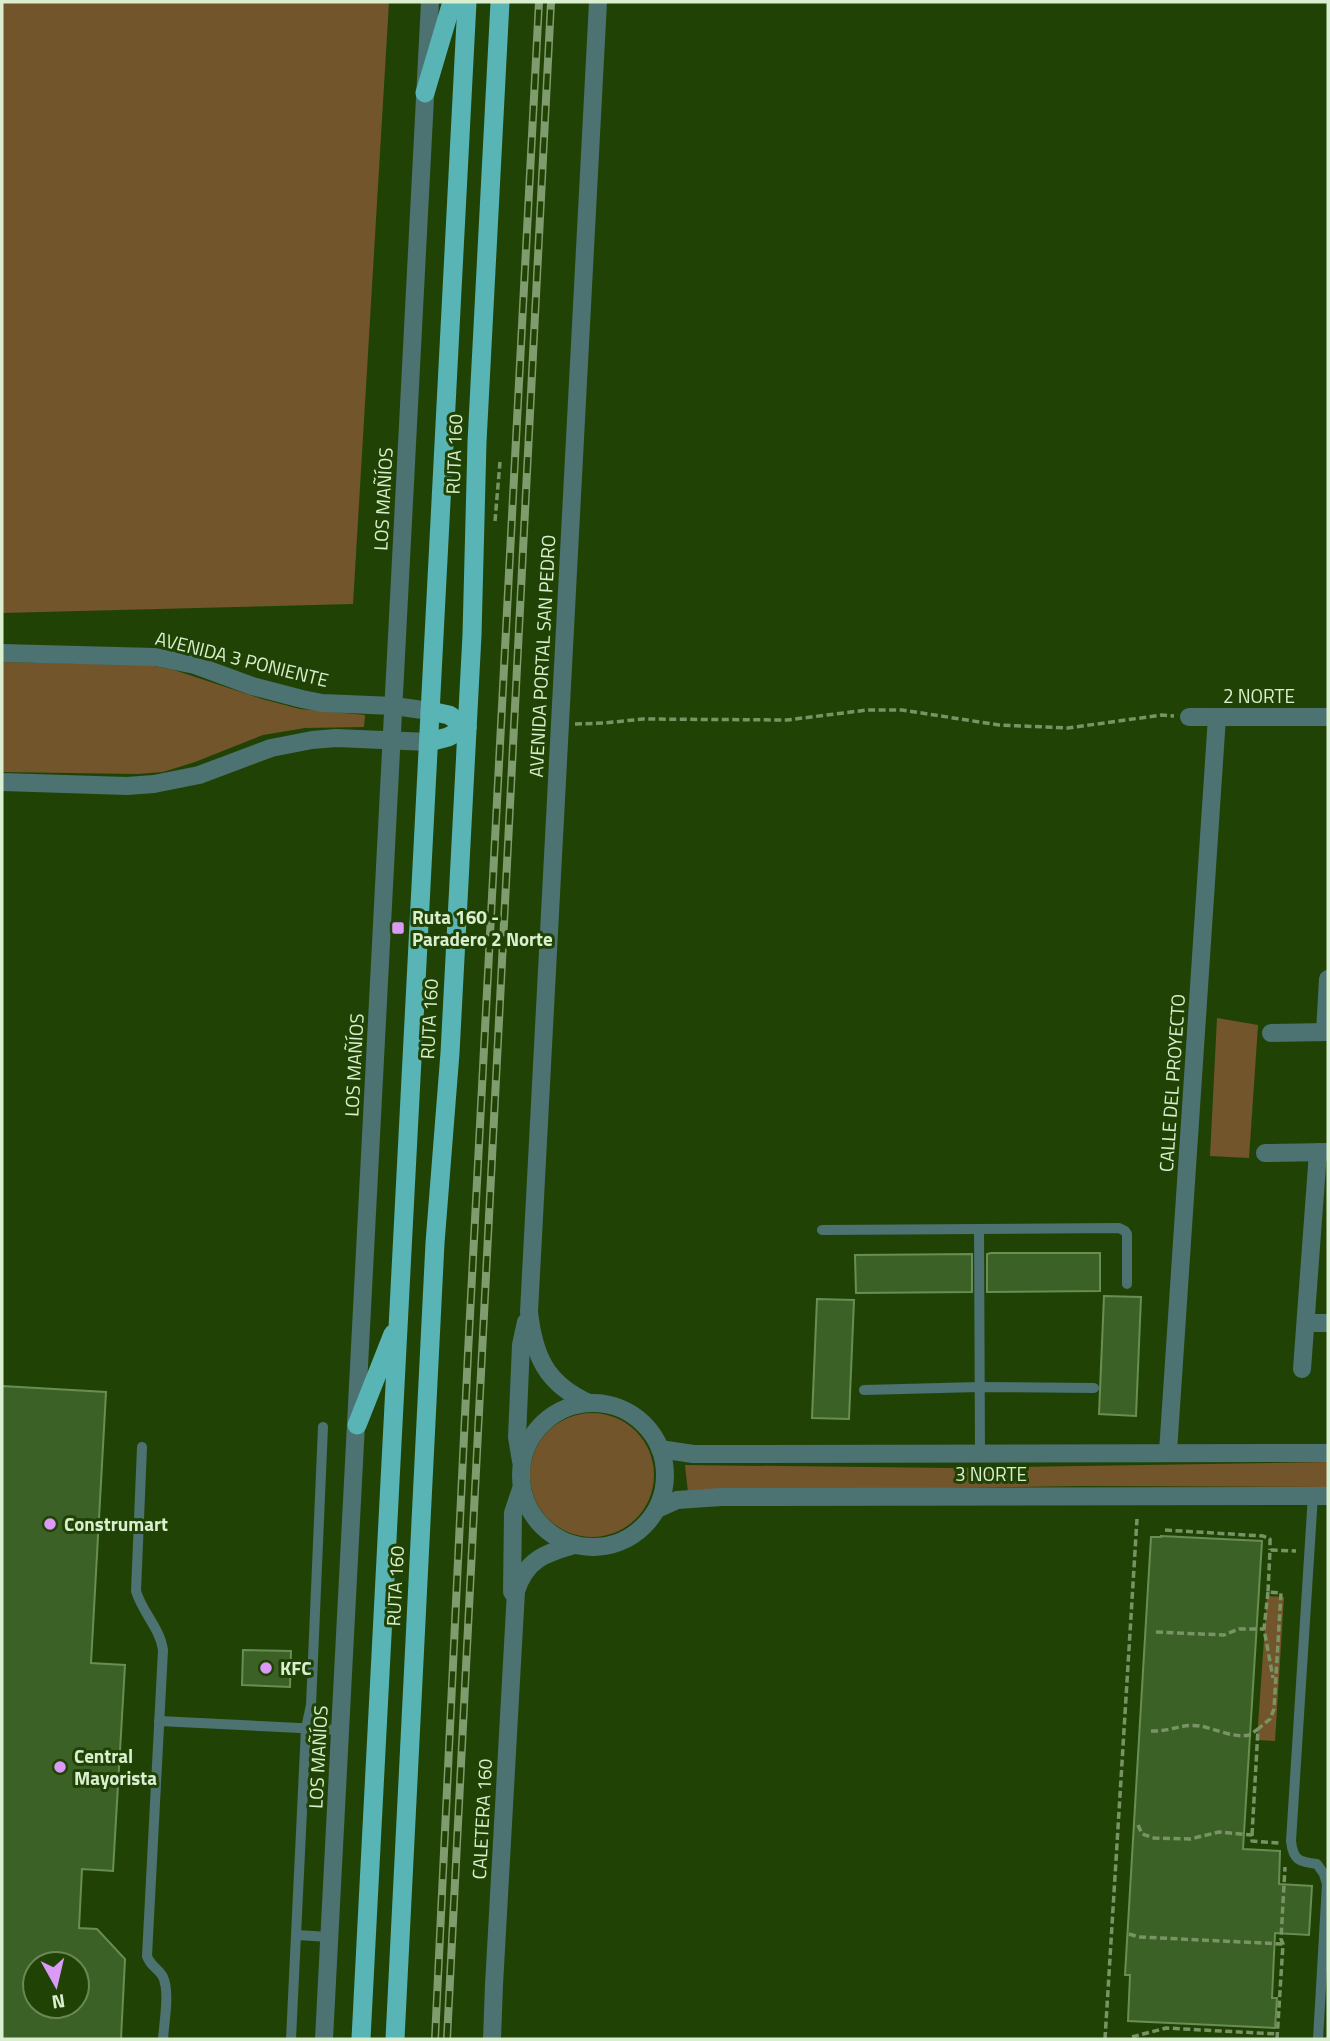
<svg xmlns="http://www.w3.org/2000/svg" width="1330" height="2041" viewBox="0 0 1330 2041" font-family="'Titillium Web',sans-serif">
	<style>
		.green { fill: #72552b }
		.building { fill: #3c6126; stroke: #688e53; stroke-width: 2; fill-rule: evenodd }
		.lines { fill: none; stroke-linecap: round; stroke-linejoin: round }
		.path { stroke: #789464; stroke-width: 3.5; stroke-dasharray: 7 3.5; stroke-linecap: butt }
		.service { stroke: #4c7272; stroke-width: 10 }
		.minor { stroke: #4c7272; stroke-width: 18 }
		.tertiary { stroke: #4c7272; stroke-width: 18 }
		.trunk { stroke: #58b4b5; stroke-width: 19 }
		.rail-casing { stroke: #809c6e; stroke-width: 8 }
		.rail { stroke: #204305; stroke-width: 5; stroke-dasharray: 16; stroke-linecap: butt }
		.poi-dot { fill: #da9af6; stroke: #204305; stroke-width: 2.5 }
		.labels { text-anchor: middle; stroke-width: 6; stroke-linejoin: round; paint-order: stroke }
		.street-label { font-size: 19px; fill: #daefcf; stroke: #204305 }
		.poi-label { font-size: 19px; font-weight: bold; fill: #daefcf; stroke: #204305; text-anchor: start }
	</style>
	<rect width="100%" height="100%" fill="#204305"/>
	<g class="green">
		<polygon points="2,2 389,2 353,604 2,613"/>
		<polygon points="2,662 149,665 174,670 262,699 300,709 365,715 364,727 305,728 263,735 195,762 163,772 137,774 2,772"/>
		<polygon points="1217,1018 1258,1025 1249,1158 1210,1156"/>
		<circle cx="592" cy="1475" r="62"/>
		<polygon points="1328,1462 1328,1487 1081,1486 688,1492 685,1465 952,1468"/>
		<polygon points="1267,1596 1284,1597 1275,1741 1257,1740"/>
	</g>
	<g class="building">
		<polygon points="991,1253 1100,1253 1100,1291 987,1292 987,1254"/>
		<polygon points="972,1254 972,1292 856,1293 855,1255"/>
		<polygon points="1104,1296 1141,1297 1136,1416 1099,1414"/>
		<polygon points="817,1299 854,1300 849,1419 812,1418"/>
		<path d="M2 1386 106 1392 91 1663 125 1665 113 1871 82 1869 79 1928 97 1929 125 1959 121 2039H2ZM35 1964H77V2006H35Z"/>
		<polygon points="1161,1536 1262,1541 1243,1849 1280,1851 1279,1884 1312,1886 1309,1935 1275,1933 1272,1998 1277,1998 1275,2028 1128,2021 1130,1975 1125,1975 1148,1587 1151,1537 1161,1537"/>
		<polygon points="243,1650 291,1651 290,1687 242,1685"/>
	</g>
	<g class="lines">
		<g class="path">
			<polyline points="495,521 500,462"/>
			<polyline points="575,724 604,723 643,719 787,720 867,710 902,710 999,725 1068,728 1162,715 1174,716"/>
			<polyline points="1165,1530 1263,1536 1270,1539 1270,1550"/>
			<polyline points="1268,1592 1264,1629 1273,1678"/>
			<polyline points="1156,1632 1224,1635 1239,1629 1264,1629"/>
			<path d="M1151 1731C1168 1732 1184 1723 1200 1726 1213 1728 1236 1739 1249 1735 1252 1734 1255 1731 1258 1729"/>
			<polyline points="1138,1825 1142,1834 1154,1838 1190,1839 1219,1832 1252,1835 1252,1841 1279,1843"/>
			<polyline points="1252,1835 1258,1729 1270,1719 1274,1709 1281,1593 1268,1592 1270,1550 1296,1551"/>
			<polyline points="1129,1934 1139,1937 1283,1944"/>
			<polyline points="1132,2037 1166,2028 1277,2034"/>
			<polyline points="1105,2039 1137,1519"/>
			<polyline points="1277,2039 1283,1944 1281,1939 1285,1867"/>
		</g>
		<g class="service">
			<polyline points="979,1229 980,1453"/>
			<polyline points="822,1230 1119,1228 1125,1231 1127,1234 1127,1284"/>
			<polyline points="864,1390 979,1387 1094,1388"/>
			<path d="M142 1447 136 1591C142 1612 160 1628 163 1650L147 1956C150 1966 159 1969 163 1977 170 1992 164 2023 163 2039"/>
			<path d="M1313 1495 1291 1841C1293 1860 1299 1862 1317 1864L1324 1874 1327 1884 1318 2039"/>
			<polyline points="159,1721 340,1730"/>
			<polyline points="297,1935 329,1937"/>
			<polyline points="291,2039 306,1728 311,1705 323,1427"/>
		</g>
		<g class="minor">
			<polyline points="2,653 155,657 195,665 252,686 302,699 322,703 394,706 430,711"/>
			<polyline points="1189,717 1328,717"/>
			<polyline points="2,782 127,786 154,784 199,775 271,748 312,740 336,738 429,742"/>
			<polyline points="1325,1032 1328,979"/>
			<polyline points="1271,1033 1328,1032"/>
			<polyline points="1265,1153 1328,1152"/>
			<polyline points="1306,1323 1328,1323"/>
			<polyline points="1302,1369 1318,1152"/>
			<polyline points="1168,1452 1217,717"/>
			<polyline points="324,2039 430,2"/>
		</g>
		<g class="tertiary">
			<circle cx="593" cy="1475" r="72"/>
			<path d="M589 1403C546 1384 534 1356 529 1312L598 2"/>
			<polyline points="660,1449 693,1454 1328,1453"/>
			<polyline points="521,1461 517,1437 521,1345 526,1322"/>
			<polyline points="657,1509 677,1500 721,1497 1328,1496"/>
			<polyline points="512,1592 513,1513 521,1489"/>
			<path d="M492 2039 494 1985 516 1591C526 1560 545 1553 574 1545"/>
		</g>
		<g class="trunk">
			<polyline points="425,93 452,2"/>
			<polyline points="430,711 449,715 467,727"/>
			<polyline points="429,742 448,737 467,727"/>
			<polyline points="357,1425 393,1334"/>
			<polyline points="361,2039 467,2"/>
			<polyline points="395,2039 435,1243 450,1053 472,635 477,442 500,2"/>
		</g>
		<defs>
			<g id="rail">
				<polyline points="435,2039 468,1353 539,2"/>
				<polyline points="447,2039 551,2"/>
			</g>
		</defs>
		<use href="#rail" class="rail-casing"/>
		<use href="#rail" class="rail"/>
	</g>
	<g class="poi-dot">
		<rect x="391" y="921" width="14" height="14" rx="3.5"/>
		<circle cx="50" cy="1524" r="7"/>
		<circle cx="266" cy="1668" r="7"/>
		<circle cx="60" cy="1767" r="7"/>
	</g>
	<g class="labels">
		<g class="street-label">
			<text transform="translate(454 454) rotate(-88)" y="7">RUTA 160</text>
			<text transform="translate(383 499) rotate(-87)" y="7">LOS MAÑÍOS</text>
			<text transform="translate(542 656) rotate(-87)" y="7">AVENIDA PORTAL SAN PEDRO</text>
			<text transform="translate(242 659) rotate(14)" y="7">AVENIDA 3 PONIENTE</text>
			<text x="1259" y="703">2 NORTE</text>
			<text transform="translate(429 1019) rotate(-87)" y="7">RUTA 160</text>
			<text transform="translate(354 1065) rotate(-87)" y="7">LOS MAÑÍOS</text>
			<text transform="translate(1172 1083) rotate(-86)" y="7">CALLE DEL PROYECTO</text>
			<text x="991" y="1481">3 NORTE</text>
			<text transform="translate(395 1586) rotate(-87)" y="7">RUTA 160</text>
			<text transform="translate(318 1757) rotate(-87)" y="7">LOS MAÑÍOS</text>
			<text transform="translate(482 1819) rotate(-87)" y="7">CALETERA 160</text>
		</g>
		<g class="poi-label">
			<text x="412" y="924">Ruta 160 -<tspan x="412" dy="22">Paradero 2 Norte</tspan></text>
			<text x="64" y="1531">Construmart</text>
			<text x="280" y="1675">KFC</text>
			<text x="74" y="1763">Central<tspan x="74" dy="22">Mayorista</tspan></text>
		</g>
	</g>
	<rect width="1330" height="2041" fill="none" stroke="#daefcf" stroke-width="7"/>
	<g transform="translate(56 1985) rotate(172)"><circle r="33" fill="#204305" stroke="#6a8856" stroke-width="2"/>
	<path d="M0-5L12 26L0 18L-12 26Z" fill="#da9af6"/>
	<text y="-10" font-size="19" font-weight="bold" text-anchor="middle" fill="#daefcf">N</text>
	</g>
</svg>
